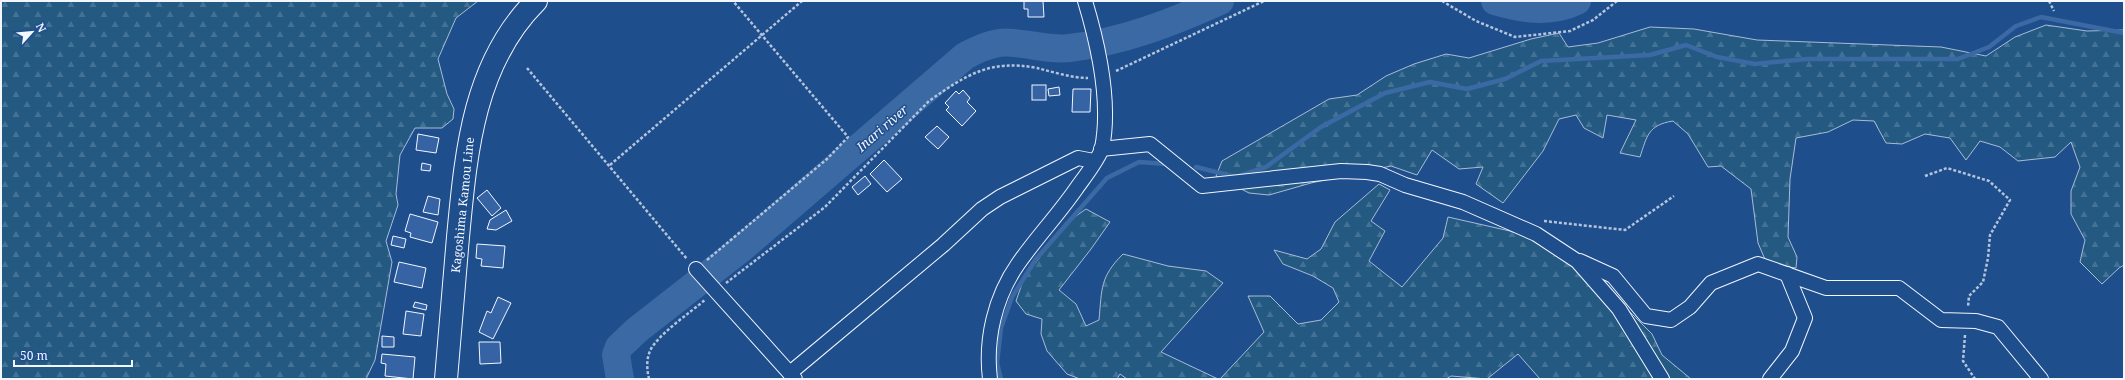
<svg xmlns="http://www.w3.org/2000/svg" width="2125" height="380" viewBox="0 0 2125 380" font-family="'Noto Serif',serif">
	<style>
		.forest { fill: url(#forest-firs); stroke: #a8bbd7 }
		.lines { fill: none; stroke-linecap: round; stroke-linejoin: round }
		.stream { stroke: #3b69a3; stroke-width: 4.5 }
		.river { stroke: #3b69a3; stroke-width: 28 }
		.building { fill: #3563a3; stroke: #f2f6ff }
		.minor-casing { stroke: #f2f6ff; stroke-width: 16 }
		.primary-casing { stroke: #f2f6ff; stroke-width: 24 }
		.path { stroke: #b3c4dc; stroke-width: 2.5; stroke-dasharray: 3 2; stroke-linecap: butt }
		.minor { stroke: #1f4e8c; stroke-width: 14 }
		.primary { stroke: #1f4e8c; stroke-width: 22 }
		.labels { text-anchor: middle; stroke-width: 3; stroke-linejoin: round; paint-order: stroke }
		.street-label { font-size: 12px; fill: #f2f6ff; stroke: #1f4e8c }
		.water-label { font-size: 13px; font-style: italic; fill: #f2f6ff; stroke: #1f4e8c }
	</style>
	<defs>
		<pattern id="forest-firs" width="22" height="20" patternUnits="userSpaceOnUse"><rect width="22" height="20" fill="#245a82"/><path d="M5 1l3.5 6h-7zM16 11l3.5 6h-7z" fill="#447295"/></pattern>
	</defs>
	<rect width="100%" height="100%" fill="#1f4e8c"/>
	<g class="forest">
		<polygon points="1,1 478,1 456,18 438,59 447,94 454,109 453,119 442,128 415,128 400,155 396,194 398,205 386,241 392,262 375,360 366,379 1,379"/>
		<path d="M2046 25 2087 31 2124 30V265L2119 268 2102 284 2080 262 2085 240 2071 214V191L2080 167 2071 142 2055 157 2018 161 2000 147 1980 141 1966 160 1950 138 1925 134 1902 144 1886 143 1874 121 1853 120 1828 132 1796 138 1790 179 1788 237 1797 257 1796 268 1767 264 1758 243 1751 189 1721 166 1708 167 1688 134 1673 121C1648 125 1647 136 1640 157L1620 153 1636 120 1607 115 1603 138 1584 128 1576 115 1559 119 1543 151 1503 203 1476 184 1483 167 1459 169 1432 150 1417 175 1391 166 1311 183 1269 195 1249 193 1216 176 1222 161 1329 99 1357 95 1386 76 1414 64 1446 54 1469 58 1531 39 1559 33 1568 47 1598 43 1650 27 1694 29 1757 40 1941 47 1986 56 2015 37Z"/>
		<polygon points="1379,184 1390,190 1371,221 1385,231 1369,261 1402,287 1443,238 1448,217 1532,236 1613,295 1652,334 1662,355 1691,379 1540,379 1518,354 1487,379 1451,376 1446,379 1220,379 1264,332 1248,296 1270,296 1298,324 1321,320 1339,302 1333,288 1313,276 1283,264 1274,250 1307,259 1321,249 1335,222"/>
		<path d="M1086 209 1110 222 1091 249 1059 290 1076 304 1086 326 1099 320C1102 288 1100 277 1123 254L1168 266 1206 271 1223 283 1161 352 1218 379H1127L1120 374 1117 379H1080L1067 374 1047 351 1041 334 1042 319 1026 314 1016 301 1024 278 1066 223Z"/>
	</g>
	<g class="lines">
		<g class="stream">
			<polyline points="1196,167 1236,177 1266,167 1321,127 1385,93 1430,82 1467,89 1505,79 1541,61 1650,55 1686,45 1717,57 1755,64 1807,59 1958,59 1989,47 2016,26 2041,17 2124,33"/>
			<polyline points="1001,379 997,363 1001,328 1012,297 1036,259 1107,178 1139,162 1166,164"/>
		</g>
		<g class="river">
			<path d="M1495 1C1522 9 1550 14 1577 1"/>
			<path d="M620 379 616 355 619 347 637 330 742 248 965 56C976 50 986 45 999 43 1018 40 1047 51 1069 48 1122 42 1171 23 1220 1"/>
		</g>
	</g>
	<g class="building">
		<polygon points="1024,1 1043,1 1044,17 1028,17 1028,9 1024,9"/>
		<rect x="1032" y="85" width="14" height="15"/>
		<polygon points="1059,87 1060,95 1049,96 1048,89"/>
		<polygon points="1073,89 1091,89 1090,112 1072,112"/>
		<polygon points="963,90 970,98 967,102 976,111 962,126 946,110 949,107 945,103 956,91 959,94"/>
		<polygon points="937,126 949,137 938,149 925,137"/>
		<polygon points="418,134 439,138 436,153 416,150"/>
		<polygon points="884,160 902,179 887,192 870,174"/>
		<polygon points="422,163 431,165 430,171 421,170"/>
		<polygon points="865,176 871,184 858,195 852,187"/>
		<polygon points="487,190 501,208 492,216 477,198"/>
		<polygon points="428,196 440,199 438,215 423,212"/>
		<polygon points="506,210 512,221 496,230 487,229 490,220"/>
		<polygon points="410,214 438,222 432,243 410,237 411,233 405,231"/>
		<polygon points="393,236 406,239 404,248 391,245"/>
		<polygon points="477,244 505,246 503,268 481,266 482,259 476,258"/>
		<polygon points="399,262 426,268 422,288 394,282"/>
		<polygon points="498,297 511,303 493,339 479,332 487,311 491,313"/>
		<polygon points="415,302 427,305 426,310 413,307"/>
		<polygon points="406,311 424,314 421,336 403,334"/>
		<polygon points="382,336 394,337 394,347 382,347"/>
		<polygon points="479,342 500,342 501,363 480,364"/>
		<polygon points="382,354 415,357 413,379 385,376 386,364 381,363"/>
	</g>
	<g class="lines">
		<defs>
			<g id="minor">
				<polyline points="1101,149 1150,144 1202,186 1341,171 1367,172 1380,174 1405,185 1463,202 1536,234 1577,261 1619,309 1662,379"/>
				<polyline points="1580,261 1613,276 1646,316 1671,320 1690,307 1711,283 1758,264 1826,288 1899,288 1941,320 1976,321 1998,327 2041,379"/>
				<polyline points="696,269 795,379"/>
				<polyline points="790,373 943,245 982,209 1000,197 1078,158 1094,161"/>
				<path d="M990 379C985 339 995 297 1018 264 1036 238 1058 215 1076 189 1083 179 1099 159 1102 148 1111 103 1098 44 1085 1"/>
				<polyline points="1770,379 1792,351 1805,318 1787,274"/>
			</g>
			<path id="primary" d="M446 379C450 332 454 284 458 237 466 153 473 64 536 1"/>
		</defs>
		<use href="#minor" class="minor-casing"/>
		<use href="#primary" class="primary-casing"/>
		<g class="path">
			<polyline points="1442,1 1476,21 1515,37 1570,31 1593,20 1617,1"/>
			<polyline points="2049,1 2054,11"/>
			<polyline points="527,68 687,259"/>
			<polyline points="1116,71 1264,1"/>
			<polyline points="610,165 802,1"/>
			<polyline points="1925,176 1947,168 1989,181 2010,200 1990,235 1988,258 1983,282 1969,296 1968,307"/>
			<polyline points="1544,221 1625,230 1674,196"/>
			<polyline points="707,260 827,159 848,137 733,1"/>
			<path d="M726 283 825 207 929 101C966 75 990 59 1037 68 1053 72 1072 78 1088 78"/>
			<polyline points="1965,335 1963,361 1975,379"/>
			<path d="M649 379C647 370 646 360 650 351 656 336 692 311 705 300"/>
		</g>
		<use href="#minor" class="minor"/>
		<use href="#primary" class="primary"/>
	</g>
	<g class="labels">
		<g class="street-label">
			<text transform="translate(463 205) rotate(-84)" y="4">Kagoshima Kamou Line</text>
		</g>
		<g class="water-label">
			<text transform="translate(882 128) rotate(-41)" y="5">Inari river</text>
		</g>
	</g>
	<rect width="2125" height="380" fill="none" stroke="#f2f6ff" stroke-width="4"/>
	<g transform="translate(32 32) rotate(63)" stroke="#1f4e8c" stroke-width="3" paint-order="stroke">
	<path d="M0-3L7 15L0 10L-7 15Z" fill="#f2f6ff"/>
	<text y="-6" font-size="11" font-weight="bold" text-anchor="middle" fill="#f2f6ff">N</text>
	</g>
	<path d="M14 360v6h118v-6" fill="none" stroke="#f2f6ff" stroke-width="2"/>
	<text x="20" y="360" font-size="12" fill="#f2f6ff" stroke="#1f4e8c" stroke-width="3" paint-order="stroke">50 m</text>
</svg>
